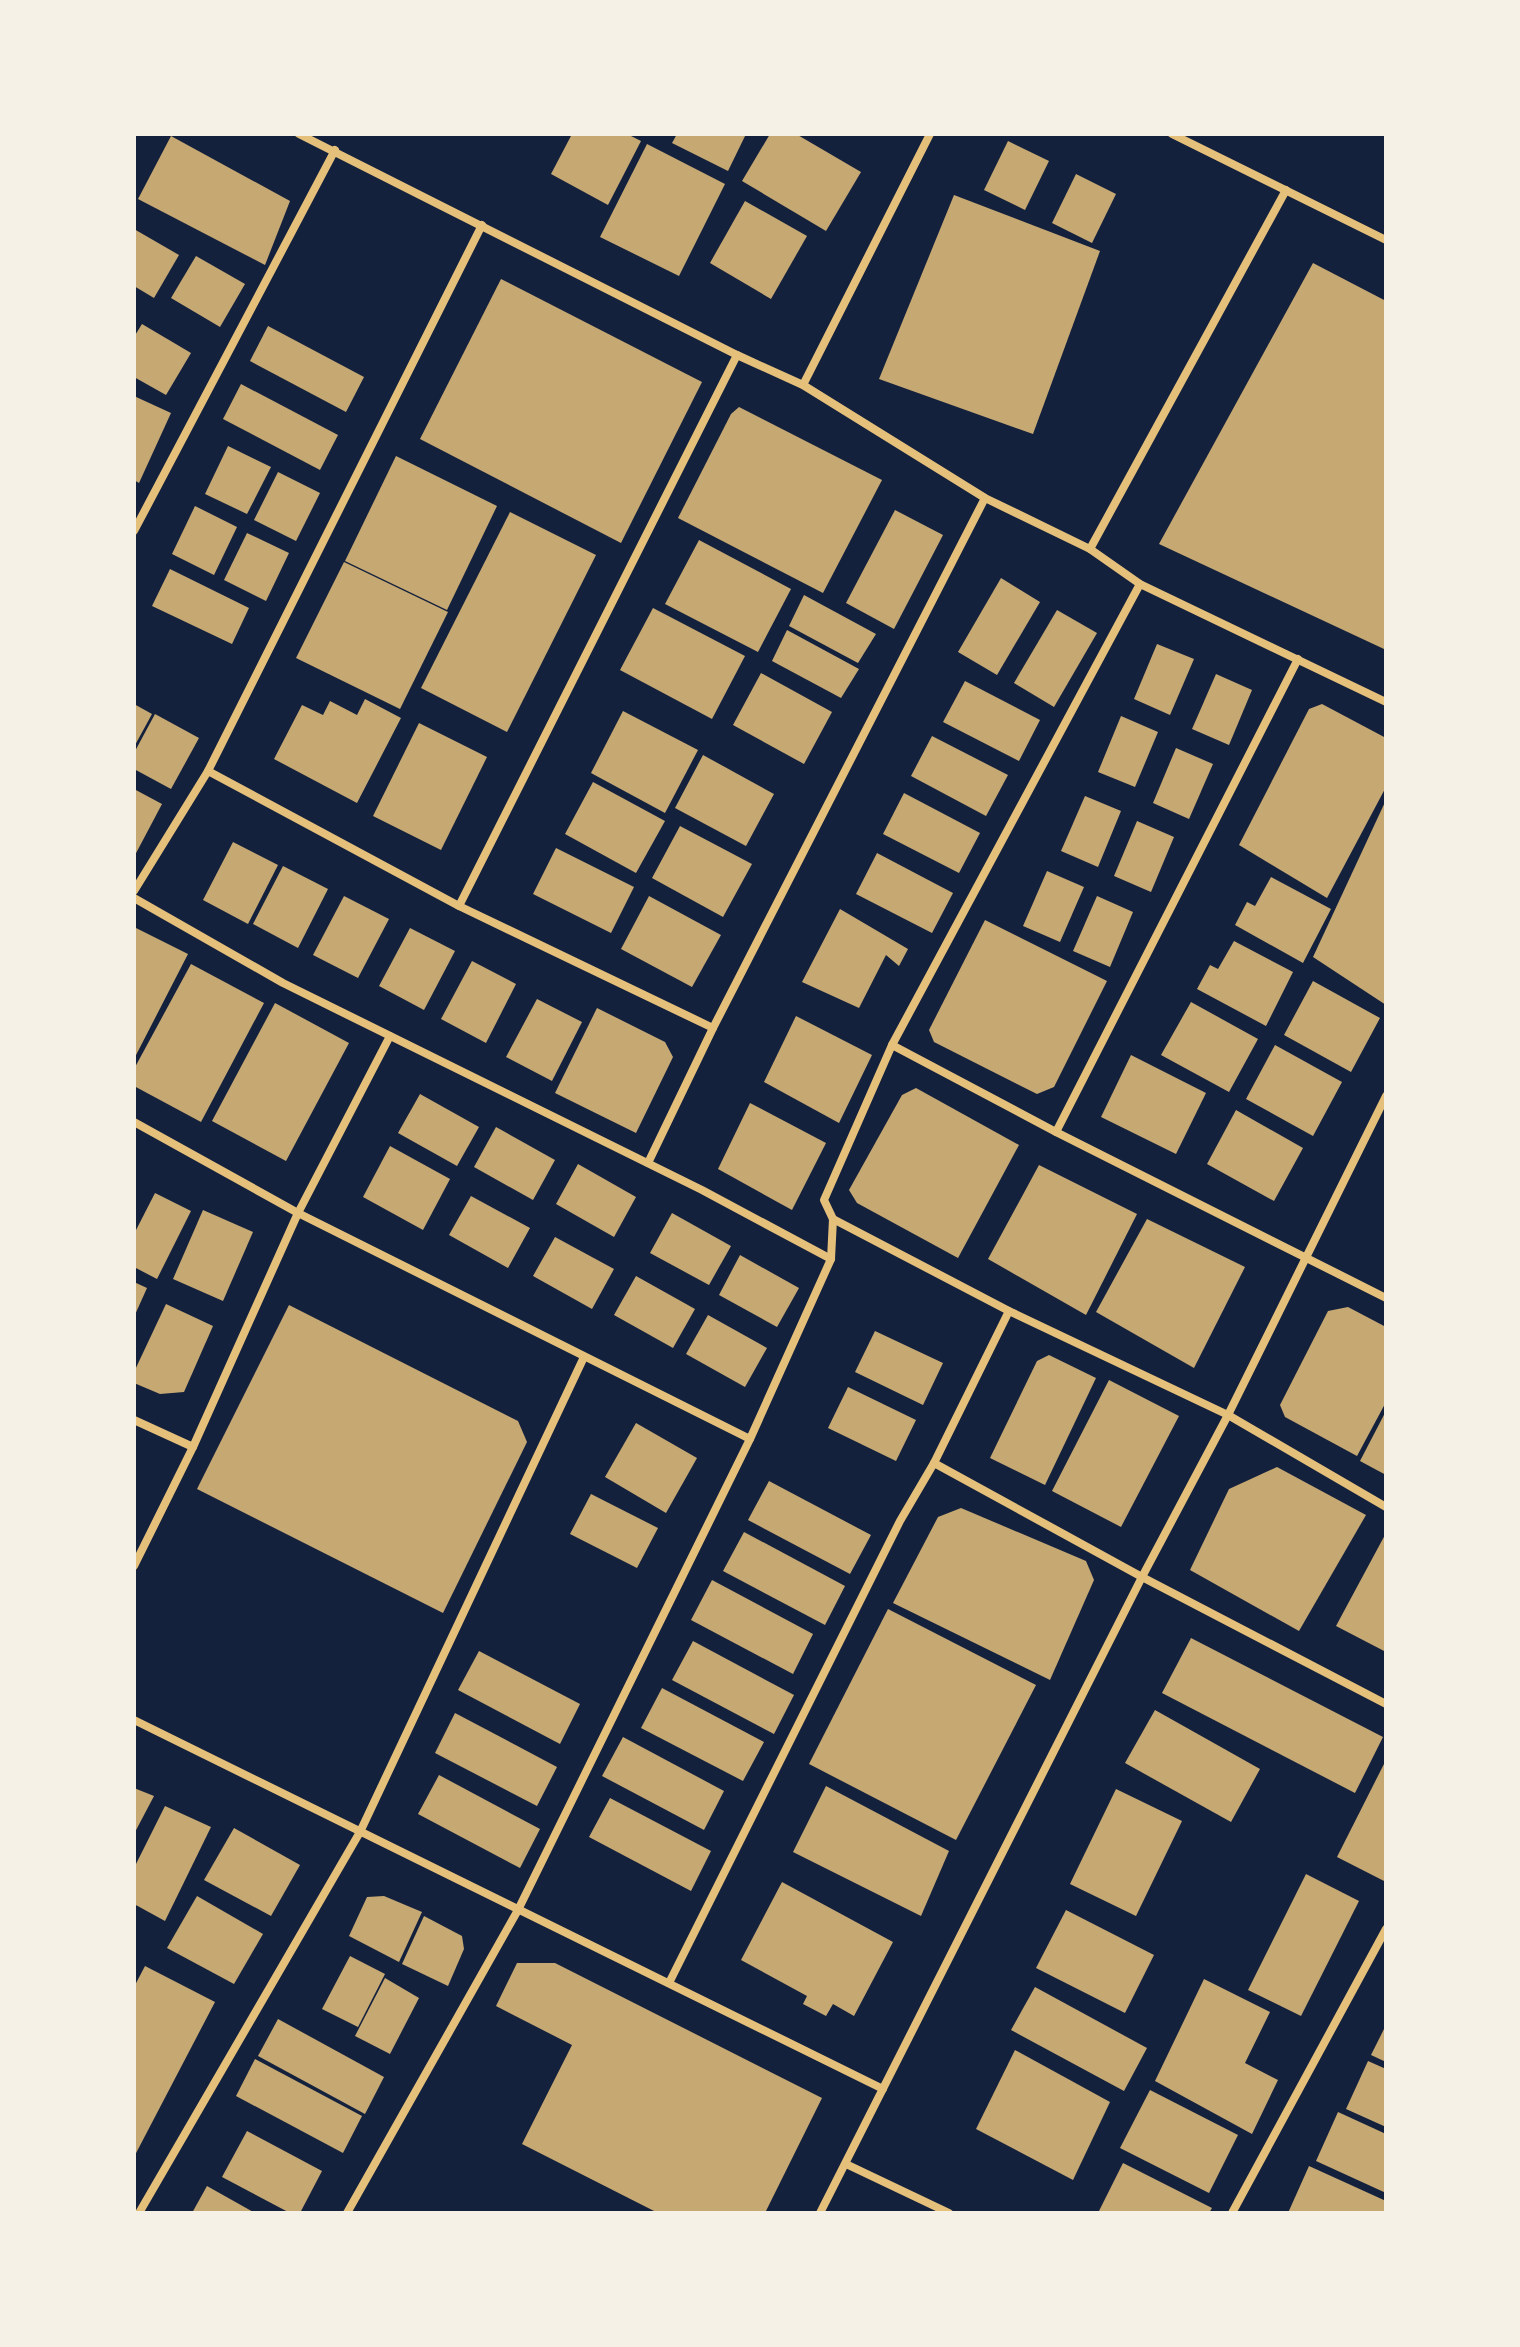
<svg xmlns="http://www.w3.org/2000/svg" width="1520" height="2347" viewBox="0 0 1520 2347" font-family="'Source Sans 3',sans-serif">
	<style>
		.building { fill: #c6a872 }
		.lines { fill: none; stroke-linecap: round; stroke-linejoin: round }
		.minor { stroke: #e5c07b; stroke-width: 8 }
	</style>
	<rect width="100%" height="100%" fill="#14213d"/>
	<g class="building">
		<polygon points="572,134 627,134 641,141 608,205 551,174"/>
		<polygon points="677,134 746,134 728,171 672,143"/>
		<polygon points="770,134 796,134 861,172 826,231 742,181"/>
		<polygon points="171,136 290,201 265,265 138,199"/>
		<polygon points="1008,141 1049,161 1025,210 984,190"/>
		<polygon points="647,144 725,184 679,276 600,237"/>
		<polygon points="1076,174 1116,194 1092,243 1052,223"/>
		<polygon points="954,195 1100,251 1033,434 879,379"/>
		<polygon points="745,201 807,236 771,299 710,263"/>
		<polygon points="134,229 179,255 154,298 134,286"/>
		<polygon points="196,256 245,284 220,327 171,298"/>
		<polygon points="1313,263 1386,301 1384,649 1159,544"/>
		<polygon points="501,279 702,382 621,543 420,439"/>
		<polygon points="142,324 191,353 166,395 134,377 134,337"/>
		<polygon points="268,326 364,377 346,412 250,361"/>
		<polygon points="241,384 338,435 320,470 223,419"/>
		<polygon points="134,396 171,413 139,483 134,480"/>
		<polygon points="739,407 882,480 823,593 678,518 731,414"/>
		<polygon points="228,446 271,467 247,514 205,494"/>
		<polygon points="396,456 497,506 447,610 345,561"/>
		<polygon points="278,472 320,493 296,541 254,520"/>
		<polygon points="195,506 237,527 214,575 172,554"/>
		<polygon points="895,510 943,535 894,629 846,603"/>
		<polygon points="510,512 596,555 507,732 421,688"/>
		<polygon points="247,533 289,553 266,601 224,580"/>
		<polygon points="699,540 791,589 758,652 665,604"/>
		<polygon points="344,562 448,612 400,709 296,658"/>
		<polygon points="170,569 249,608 232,644 152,606"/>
		<polygon points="1001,578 1040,602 997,675 958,652"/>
		<polygon points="804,595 876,634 858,663 789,626"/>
		<polygon points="653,608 745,656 712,719 620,670"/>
		<polygon points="1057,610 1097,633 1054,707 1014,683"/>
		<polygon points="787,630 859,669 841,698 772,661"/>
		<polygon points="1157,644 1194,659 1170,715 1134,699"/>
		<polygon points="761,673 832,712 804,764 733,725"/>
		<polygon points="1216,674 1252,690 1229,745 1192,729"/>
		<polygon points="965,681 1040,720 1019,761 943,722"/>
		<polygon points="365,699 401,718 357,803 274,759 302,705 323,715 330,701 357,715"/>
		<polygon points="134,704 152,714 134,747"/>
		<polygon points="1322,704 1386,738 1386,787 1327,898 1239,845 1309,709"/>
		<polygon points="623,711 698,750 665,813 591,773"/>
		<polygon points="155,714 199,738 171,789 134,769 134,753"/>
		<polygon points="1121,716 1158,732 1135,787 1098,772"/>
		<polygon points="419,723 487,757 441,850 373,816"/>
		<polygon points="932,736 1008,775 986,816 911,776"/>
		<polygon points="1176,748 1213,764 1189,819 1153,803"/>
		<polygon points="703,755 774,794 746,846 675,808"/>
		<polygon points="593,782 665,821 636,873 565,834"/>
		<polygon points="134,789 162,804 134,857"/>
		<polygon points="904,793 980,833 959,873 883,834"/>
		<polygon points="1085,796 1121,811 1098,867 1061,851"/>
		<polygon points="1386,800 1386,1005 1313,957"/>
		<polygon points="1137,821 1174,837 1151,892 1114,876"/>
		<polygon points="680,826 752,864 723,917 652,878"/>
		<polygon points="233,842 278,865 248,924 203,900"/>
		<polygon points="556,848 634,887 611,933 533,894"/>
		<polygon points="877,853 953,893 932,933 856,894"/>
		<polygon points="283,866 328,889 298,948 253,924"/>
		<polygon points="1047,871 1084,887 1060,942 1023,926"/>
		<polygon points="1271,877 1331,909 1303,963 1235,925 1247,902 1255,906"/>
		<polygon points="344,896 389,919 358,978 313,955"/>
		<polygon points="649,896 721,935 692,987 621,949"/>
		<polygon points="1097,896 1133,912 1110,967 1073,951"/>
		<polygon points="840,909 908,949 899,966 886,955 859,1008 802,982"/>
		<polygon points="985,920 1107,981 1054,1087 1037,1094 934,1042 929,1030"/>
		<polygon points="134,927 188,954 134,1059"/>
		<polygon points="410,928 455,951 424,1010 379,986"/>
		<polygon points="1234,941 1293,972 1266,1026 1197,989 1210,965 1218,969"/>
		<polygon points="472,961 516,984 486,1043 441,1019"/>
		<polygon points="191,964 264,1003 201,1122 134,1086 134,1069"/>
		<polygon points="1313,981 1380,1018 1351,1072 1284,1035"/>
		<polygon points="537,999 582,1022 552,1081 506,1057"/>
		<polygon points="1191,1002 1258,1039 1229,1092 1161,1055"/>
		<polygon points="275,1003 349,1043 286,1161 212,1121"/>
		<polygon points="597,1008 665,1042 673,1057 636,1133 555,1093"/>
		<polygon points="796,1016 872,1055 839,1123 764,1082"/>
		<polygon points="1275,1045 1342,1082 1313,1136 1246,1099"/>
		<polygon points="1131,1055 1206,1093 1176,1154 1101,1117"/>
		<polygon points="916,1088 1019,1145 958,1258 857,1203 849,1190 902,1095"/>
		<polygon points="420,1094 479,1127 457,1166 398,1133"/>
		<polygon points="750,1103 826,1143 792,1210 718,1169"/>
		<polygon points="1236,1110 1303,1148 1274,1201 1207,1164"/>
		<polygon points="496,1127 555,1160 533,1200 474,1167"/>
		<polygon points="390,1146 450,1179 423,1230 363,1197"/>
		<polygon points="578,1164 636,1197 614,1237 556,1204"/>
		<polygon points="1039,1165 1137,1214 1086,1315 988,1259"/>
		<polygon points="155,1193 191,1211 157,1279 134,1267 134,1234"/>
		<polygon points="471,1196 530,1228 508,1268 449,1235"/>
		<polygon points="203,1210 253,1232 223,1301 173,1279"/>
		<polygon points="672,1213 731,1246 709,1285 650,1253"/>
		<polygon points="1147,1219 1245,1267 1194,1368 1096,1312"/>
		<polygon points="555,1237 614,1269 592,1309 533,1276"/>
		<polygon points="740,1255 799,1288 777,1327 719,1295"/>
		<polygon points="636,1276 695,1309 673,1348 614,1315"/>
		<polygon points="134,1282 147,1288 134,1317"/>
		<polygon points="166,1304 213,1326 184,1392 160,1394 134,1383 134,1372"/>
		<polygon points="289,1305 518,1421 527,1442 443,1613 197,1489"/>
		<polygon points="1348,1307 1386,1327 1386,1402 1357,1456 1285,1417 1280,1405 1328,1311"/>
		<polygon points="708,1315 767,1348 745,1387 686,1354"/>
		<polygon points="875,1331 943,1363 923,1405 855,1372"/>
		<polygon points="1049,1355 1096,1378 1045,1485 990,1458 1037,1361"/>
		<polygon points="1109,1380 1179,1416 1121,1527 1052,1491"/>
		<polygon points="848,1387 916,1420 896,1461 828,1428"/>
		<polygon points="1386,1411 1386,1475 1360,1461"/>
		<polygon points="636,1423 697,1458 666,1513 605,1477"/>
		<polygon points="1277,1467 1366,1515 1299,1631 1190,1570 1229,1489"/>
		<polygon points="769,1481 871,1535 850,1574 748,1520"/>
		<polygon points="591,1494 658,1528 637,1568 570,1534"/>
		<polygon points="961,1508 1086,1561 1094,1580 1050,1680 893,1603 938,1517"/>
		<polygon points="744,1532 845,1586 825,1625 723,1571"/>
		<polygon points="1386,1533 1386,1652 1336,1626"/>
		<polygon points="712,1580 813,1634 793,1674 691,1620"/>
		<polygon points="888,1609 1036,1685 956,1840 809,1764"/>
		<polygon points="1191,1638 1383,1737 1355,1793 1162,1693"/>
		<polygon points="693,1641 794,1695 774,1734 672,1680"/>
		<polygon points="479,1651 580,1704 560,1744 458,1690"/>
		<polygon points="662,1688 764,1742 743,1781 641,1728"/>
		<polygon points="1155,1710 1260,1769 1231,1822 1125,1763"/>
		<polygon points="455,1713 557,1767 537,1806 435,1753"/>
		<polygon points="623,1737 724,1791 704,1830 602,1776"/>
		<polygon points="1386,1760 1386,1882 1337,1857"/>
		<polygon points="439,1775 540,1829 520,1868 418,1814"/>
		<polygon points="826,1786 949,1851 921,1916 793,1852"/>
		<polygon points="134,1788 154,1796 134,1834"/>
		<polygon points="1116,1789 1182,1821 1136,1916 1070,1884"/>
		<polygon points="610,1798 711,1851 691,1891 589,1837"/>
		<polygon points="165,1806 211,1827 165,1921 134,1904 134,1868"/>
		<polygon points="234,1828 300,1865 271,1916 204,1880"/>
		<polygon points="1306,1874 1359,1901 1301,2016 1248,1990"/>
		<polygon points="782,1882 893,1942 854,2016 833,2004 826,2016 803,2004 807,1996 741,1960"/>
		<polygon points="197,1896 263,1934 234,1984 167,1948"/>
		<polygon points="384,1896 422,1912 399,1962 349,1936 367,1897"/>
		<polygon points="1066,1910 1154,1955 1125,2013 1036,1968"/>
		<polygon points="424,1916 462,1936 464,1949 448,1986 402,1964"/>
		<polygon points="350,1956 385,1974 358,2027 322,2009"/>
		<polygon points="517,1963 555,1963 822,2098 765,2213 658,2213 522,2144 572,2045 496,2006"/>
		<polygon points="145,1966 215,2002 134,2157 134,1987"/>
		<polygon points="385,1978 419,1998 390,2054 355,2036"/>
		<polygon points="1204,1979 1270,2012 1245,2063 1278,2080 1252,2134 1155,2081"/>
		<polygon points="1035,1987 1147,2048 1124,2091 1011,2030"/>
		<polygon points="278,2019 384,2077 365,2114 258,2056"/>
		<polygon points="1386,2025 1386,2062 1371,2055"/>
		<polygon points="1015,2050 1110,2102 1073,2180 976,2129"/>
		<polygon points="255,2059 362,2116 343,2153 236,2096"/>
		<polygon points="1368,2061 1386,2069 1386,2127 1346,2109"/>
		<polygon points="1150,2090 1238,2135 1209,2193 1120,2148"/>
		<polygon points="1338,2112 1386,2134 1386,2193 1316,2161"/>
		<polygon points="247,2131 322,2171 300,2213 290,2213 222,2177"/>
		<polygon points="1123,2163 1212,2208 1209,2213 1098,2213"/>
		<polygon points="1309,2166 1386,2201 1386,2213 1288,2213"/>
		<polygon points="207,2186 255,2213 192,2213"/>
	</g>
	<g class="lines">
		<g class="minor">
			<polyline points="299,134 737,355 803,385 985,498 1090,549 1140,584 1386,702"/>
			<polyline points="1172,134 1386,240"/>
			<polyline points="803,385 930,134"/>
			<polyline points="134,531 335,150"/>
			<polyline points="1090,549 1286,190"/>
			<polyline points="208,771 459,906 713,1028"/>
			<polyline points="134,891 208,771 482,225"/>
			<polyline points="134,898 283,983 702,1190 831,1259"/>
			<polyline points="459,906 737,355"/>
			<polyline points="892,1045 1056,1132 1386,1298"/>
			<polyline points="134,1122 298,1213 750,1439"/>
			<polyline points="1056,1132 1298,659"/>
			<polyline points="648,1163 713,1028 985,498"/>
			<polyline points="833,1219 1009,1311 1228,1415 1386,1507"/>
			<polyline points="134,1420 193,1447"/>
			<polyline points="934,1463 1142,1577 1386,1704"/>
			<polyline points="134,1566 193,1447 298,1213 390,1036"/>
			<polyline points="134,1720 883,2089"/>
			<polyline points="669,1983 900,1521 934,1463 1009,1311"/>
			<polyline points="846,2164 949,2213"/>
			<polyline points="139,2213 360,1832 584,1357"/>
			<polyline points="347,2213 518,1910 750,1439 831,1259 833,1219 824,1200 892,1045 1140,584"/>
			<polyline points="820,2213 1142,1577 1228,1415 1386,1096"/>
			<polyline points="1232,2213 1386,1929"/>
		</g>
	</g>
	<rect width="1520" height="2347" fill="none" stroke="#f6f1e7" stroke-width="272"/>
</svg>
